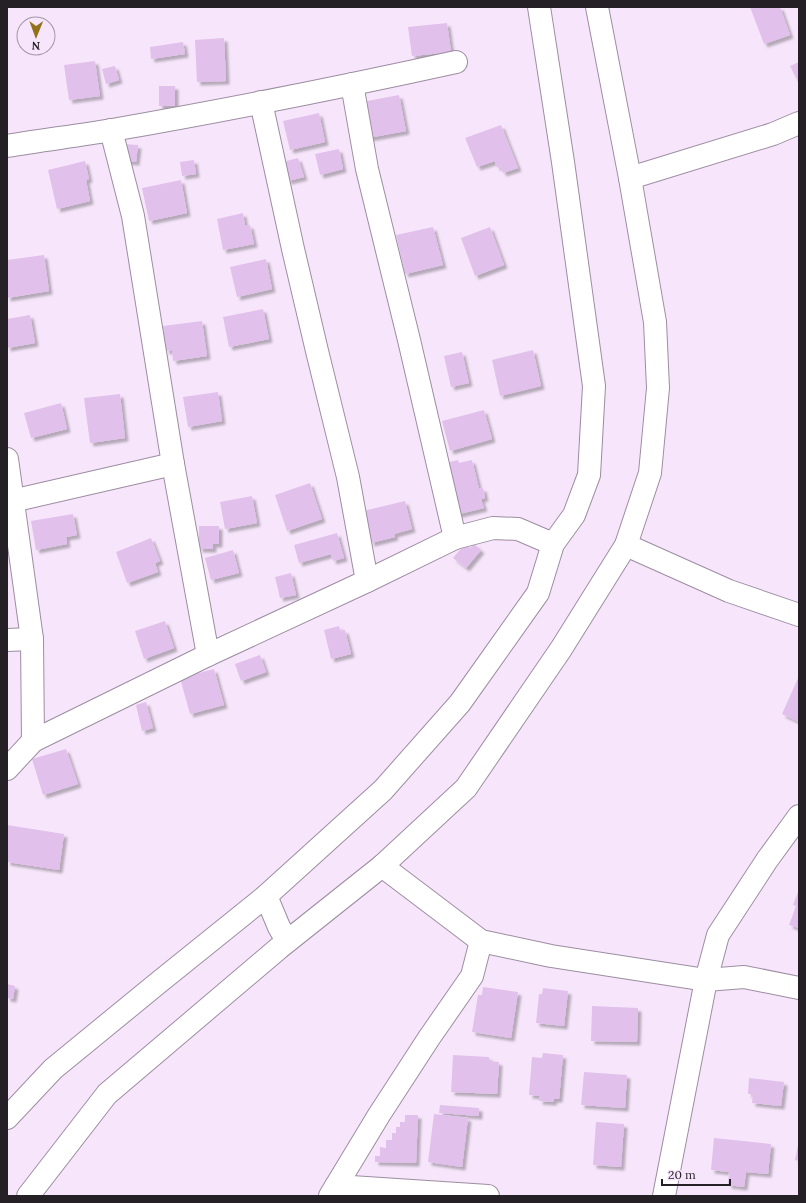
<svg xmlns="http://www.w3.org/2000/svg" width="806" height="1203" viewBox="0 0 806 1203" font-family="Lora,serif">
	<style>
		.building { fill: #e2c0ec; filter: url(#shadow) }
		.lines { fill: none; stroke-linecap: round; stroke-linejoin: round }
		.minor-casing { stroke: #9d8da1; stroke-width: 24 }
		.minor { stroke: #fff; stroke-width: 22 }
	</style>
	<defs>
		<filter id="shadow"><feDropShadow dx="3.5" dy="3.5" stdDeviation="1" flood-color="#0004"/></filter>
	</defs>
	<rect width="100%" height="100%" fill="#f7e6fb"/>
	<g class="building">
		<polygon points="750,7 780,7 790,35 764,44"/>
		<polygon points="447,23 451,52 412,56 408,27"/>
		<polygon points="224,38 226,81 197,82 195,40"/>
		<polygon points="183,42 185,54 151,59 150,47"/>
		<polygon points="95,61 100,96 69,100 64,65"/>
		<polygon points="799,62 799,84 790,66"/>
		<polygon points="115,66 119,80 106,84 102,69"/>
		<rect x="159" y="86" width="16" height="20"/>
		<polygon points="399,95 406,131 368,138 362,102"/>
		<polygon points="319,113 325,142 290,150 283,121"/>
		<polygon points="501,125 518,168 503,173 500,166 497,168 495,161 477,167 465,138"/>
		<polygon points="124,144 138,145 136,162 123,161"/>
		<polygon points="339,149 343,169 320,175 315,154"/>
		<polygon points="298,158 304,177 288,181 282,162"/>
		<polygon points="194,160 196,174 182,176 180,162"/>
		<polygon points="85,161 89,179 86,180 90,201 57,209 48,170"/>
		<polygon points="181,180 187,213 149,221 142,188"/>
		<polygon points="243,213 245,226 250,225 254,244 223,250 217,219"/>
		<polygon points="433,227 443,265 405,274 396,235"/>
		<polygon points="490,227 504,265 475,276 461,238"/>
		<polygon points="44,255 49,291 7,298 7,260"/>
		<polygon points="266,259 272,289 237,297 230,267"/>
		<polygon points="263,309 269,339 229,347 223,317"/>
		<polygon points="30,315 35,343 7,348 7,319"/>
		<polygon points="202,321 207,356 173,361 172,350 166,351 163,326"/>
		<polygon points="533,350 541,386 500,396 492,360"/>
		<polygon points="462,352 469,383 451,387 444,356"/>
		<polygon points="218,392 222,421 188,427 183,397"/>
		<polygon points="120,394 125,438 90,443 84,398"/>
		<polygon points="61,403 67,429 31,438 24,413"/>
		<polygon points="484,410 492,439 450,451 442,421"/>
		<polygon points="458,460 459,463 472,460 479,489 483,488 485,498 481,499 484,508 455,515 442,464"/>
		<polygon points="310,483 322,519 287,531 275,495"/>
		<polygon points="252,496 257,523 225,529 220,502"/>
		<polygon points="405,501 412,529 394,534 395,537 371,543 363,511"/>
		<polygon points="73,514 77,535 66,537 67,544 36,550 31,521"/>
		<polygon points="199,526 219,526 219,544 213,544 213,549 199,549"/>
		<polygon points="337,533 344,558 333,561 331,554 299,563 294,545"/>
		<polygon points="151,538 160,561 155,563 158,572 127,583 116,552"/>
		<polygon points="465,544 470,548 474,544 481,550 466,568 453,558"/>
		<polygon points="233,550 239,573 211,580 205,558"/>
		<polygon points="291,573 296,595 280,598 275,577"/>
		<polygon points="165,621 174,648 144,659 135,631"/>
		<polygon points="339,626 340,631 345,630 351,654 331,659 324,630"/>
		<polygon points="260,655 266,672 241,681 235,664"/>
		<polygon points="214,669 224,705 190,714 180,678"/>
		<polygon points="799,676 799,722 782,714"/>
		<polygon points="146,702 153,728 142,731 136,705"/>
		<polygon points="66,749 78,784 43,795 32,759"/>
		<polygon points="7,825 64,834 59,870 7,862"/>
		<polygon points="798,892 799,892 799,928 789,925 796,906 793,905"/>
		<polygon points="7,984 15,986 13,999 7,998"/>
		<polygon points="483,987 518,992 511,1038 472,1032 478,995 482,995"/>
		<polygon points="543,988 568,991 564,1026 536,1023 539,994 542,994"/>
		<polygon points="592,1006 638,1008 637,1042 591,1041"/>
		<polygon points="543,1053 563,1055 559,1099 554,1099 553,1102 539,1101 540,1096 529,1095 532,1057 542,1058"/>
		<polygon points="453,1055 489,1057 489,1061 499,1062 497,1094 451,1092"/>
		<polygon points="584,1072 627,1075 625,1108 581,1105"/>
		<polygon points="749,1078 784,1082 781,1106 752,1103 753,1094 748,1094"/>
		<polygon points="440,1105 479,1108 479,1116 439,1113"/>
		<polygon points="434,1114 468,1118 462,1167 428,1162"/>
		<polygon points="405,1115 418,1115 416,1163 375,1162 375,1156 380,1156 380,1147 386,1148 386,1140 392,1140 392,1133 396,1133 396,1127 400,1127 400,1122 405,1122"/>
		<polygon points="596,1122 624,1124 621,1167 593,1165"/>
		<polygon points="714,1138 771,1144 768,1174 746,1172 744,1187 728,1185 729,1172 711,1170"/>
		<polygon points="798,1145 799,1145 799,1161 795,1160"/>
	</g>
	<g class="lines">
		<defs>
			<g id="minor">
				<polyline points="352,84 367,169 409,340 455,538"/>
				<polyline points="261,102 293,249 317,351 348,477 367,581"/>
				<polyline points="111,130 133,216 173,464 208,655"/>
				<path d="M7 146C42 140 77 136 112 130 227 110 342 87 456 62"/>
				<polyline points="630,178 773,134 799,123"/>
				<polyline points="7,459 32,639 33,741 208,655 367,581 455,538 493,528 518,529 553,544"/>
				<polyline points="7,502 12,501 173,464"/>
				<polyline points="626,545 729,591 799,615"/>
				<polyline points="7,640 32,639"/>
				<polyline points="7,769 33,741"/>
				<polyline points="382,866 481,941 551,956 706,980 744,977 799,988"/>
				<polyline points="266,896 279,927 287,941"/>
				<polyline points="7,1118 53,1069 158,983 266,896 383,790 460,703 538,593 553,544 574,515 589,475 594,386 563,162 539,7"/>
				<polyline points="336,1186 488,1196"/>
				<polyline points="28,1196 107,1094 279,948 382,866 466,788 561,649 626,545 650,473 658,388 655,322 630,178 597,7"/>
				<polyline points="330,1196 379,1115 429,1038 472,976 481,941"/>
				<polyline points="664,1196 706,980 718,935 767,860 799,816"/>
			</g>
		</defs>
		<use href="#minor" class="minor-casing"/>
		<use href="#minor" class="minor"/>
	</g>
	<rect width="806" height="1203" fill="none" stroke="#251f26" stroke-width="16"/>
	<g transform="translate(36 36) rotate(181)"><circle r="19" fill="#f7e6fb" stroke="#a396a6"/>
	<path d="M0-3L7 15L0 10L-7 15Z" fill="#927118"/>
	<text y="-6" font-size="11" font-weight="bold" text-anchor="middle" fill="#251f26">N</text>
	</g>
	<path d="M662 1179v6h68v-6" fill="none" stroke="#251f26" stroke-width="2"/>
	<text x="668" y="1179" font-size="12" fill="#251f26" stroke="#f7e6fb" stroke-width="3" paint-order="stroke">20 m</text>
</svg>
